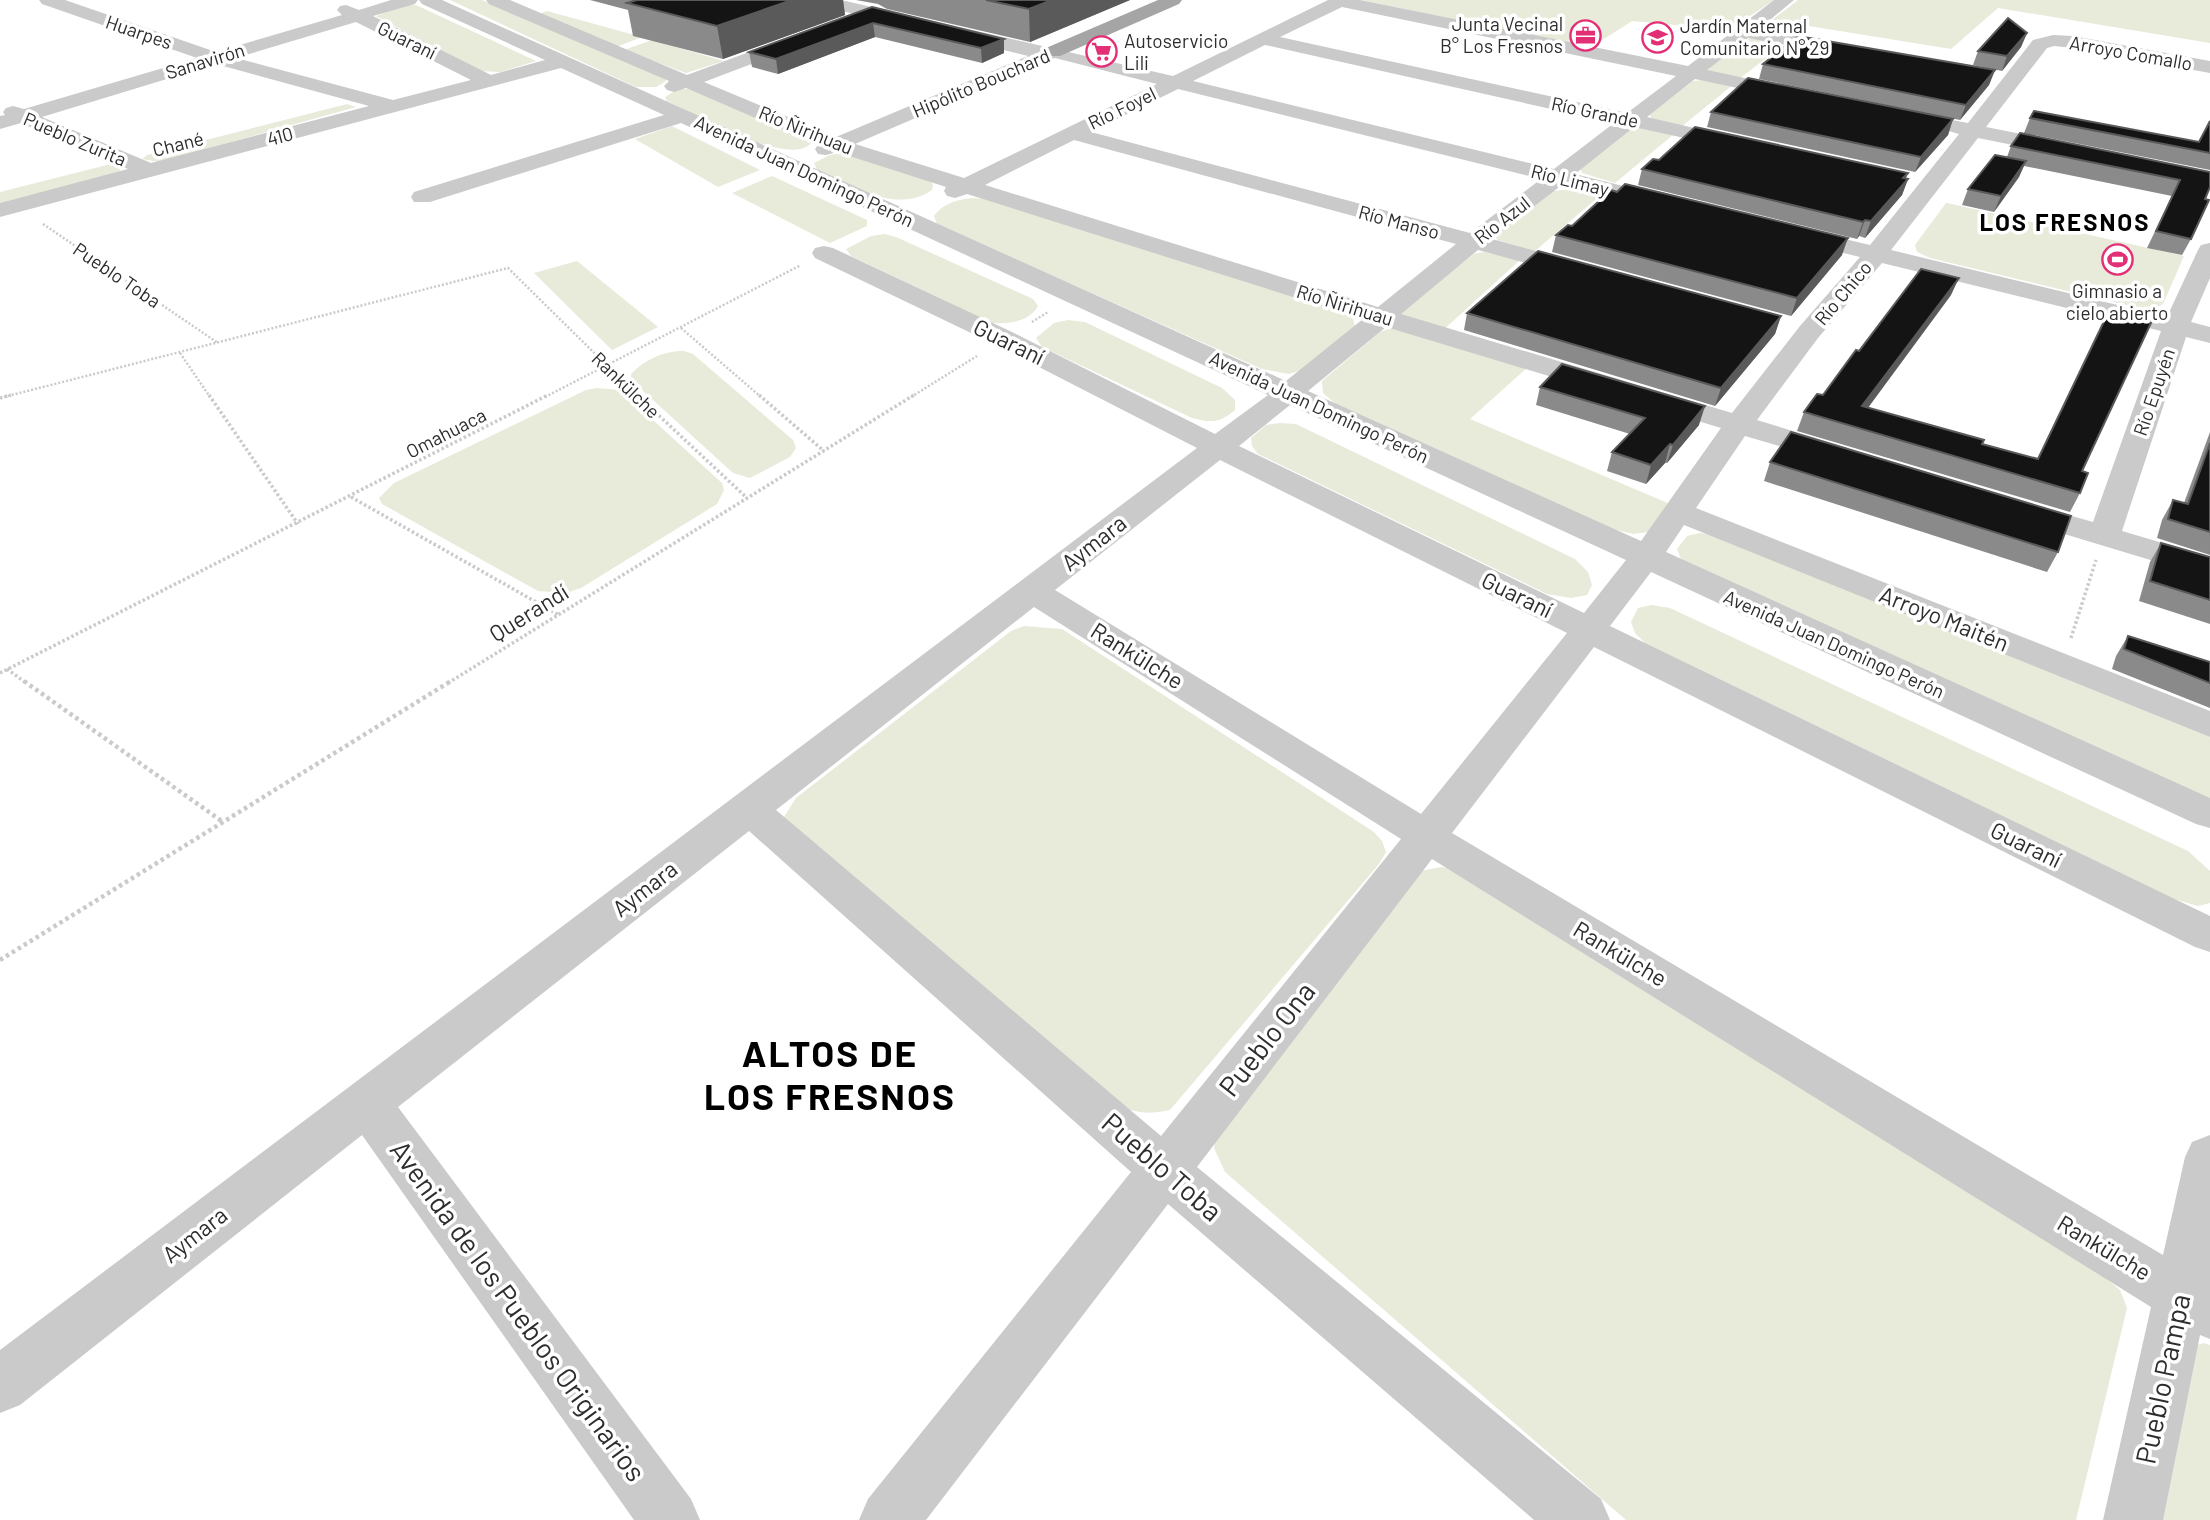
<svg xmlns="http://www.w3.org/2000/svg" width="2210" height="1520" viewBox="0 0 2210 1520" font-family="Barlow,sans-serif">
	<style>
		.green { fill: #e8eada }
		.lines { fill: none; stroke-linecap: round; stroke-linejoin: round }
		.path-far2 { stroke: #cacaca; stroke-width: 2.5; stroke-dasharray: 2 2; stroke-linecap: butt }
		.path-far1 { stroke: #cacaca; stroke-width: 3.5; stroke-dasharray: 2.5 2.5; stroke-linecap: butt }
		.path { stroke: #cacaca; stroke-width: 4.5; stroke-dasharray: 3.5 3.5; stroke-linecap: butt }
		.minor { fill: #cacaca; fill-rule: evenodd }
		.major { fill: #a5a5a5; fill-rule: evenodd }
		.wall { fill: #8a8a8a }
		.shaded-wall { fill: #5a5a5a }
		.building { fill: #141414; stroke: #5a5a5a; stroke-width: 2 }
		.labels { text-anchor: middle; stroke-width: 7; stroke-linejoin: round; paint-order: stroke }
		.far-poi-label { font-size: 19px; fill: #2d2d2d; stroke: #fff; text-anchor: start }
		.far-street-label { font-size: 19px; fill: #2d2d2d; stroke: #fff }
		.street-label { font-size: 23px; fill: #2d2d2d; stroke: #fff }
		.far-district-label { font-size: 24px; font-weight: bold; letter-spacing: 2px; fill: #000; stroke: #fff }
		.near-street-label { font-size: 28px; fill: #2d2d2d; stroke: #fff }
		.near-district-label { font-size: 37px; font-weight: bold; letter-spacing: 2px; fill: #000; stroke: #fff }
	</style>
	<rect width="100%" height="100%" fill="#fff"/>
	<g class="green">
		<polygon points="450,0 482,0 664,77 666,81 656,87 636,87"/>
		<polygon points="1361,0 1774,0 1729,30 1632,21 1590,48"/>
		<polygon points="1798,0 2210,0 2210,43 1998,8 1951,49 1772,20"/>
		<polygon points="406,5 416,5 536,61 501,72 479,71 376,16"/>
		<polygon points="547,11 642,37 616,47 538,14"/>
		<polygon points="1755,38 1787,42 1739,79 1709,72 1707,68 1748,39"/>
		<polygon points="652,40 724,61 686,73 624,50"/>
		<polygon points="1702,80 1734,84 1681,127 1651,118 1650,114 1693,81"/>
		<path d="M678 89H689L812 142C792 170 693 113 667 101L665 97Z"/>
		<polygon points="347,104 356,107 160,162 142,159 147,155"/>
		<polygon points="672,126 760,170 718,187 635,139"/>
		<polygon points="1639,127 1674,134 1615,183 1582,173 1580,168 1631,129"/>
		<path d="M841 153 930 180 933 185 932 190C895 215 852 185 817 170L814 163 830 155Z"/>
		<polygon points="111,164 122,164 126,167 115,174 0,203 0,192"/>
		<polygon points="772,176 867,220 867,226 830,243 732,193"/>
		<polygon points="1578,188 1602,194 1535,251 1497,240 1496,236 1554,191"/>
		<path d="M973 198 987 199 1346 312 1353 319 1355 326 1304 369 1289 374 1262 369 937 224 934 216C943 203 959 199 973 198Z"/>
		<polygon points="1946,203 1947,203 2184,256 2163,304 2155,309 2134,307 1930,258 1917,252 1915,245"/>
		<path d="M885 234 896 237 1033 299 1038 306C1029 322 1008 324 992 323L851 256 846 249 871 236Z"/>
		<polygon points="1484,252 1520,260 1442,331 1399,316 1401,310 1474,254"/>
		<polygon points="577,261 658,327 612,350 534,273"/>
		<path d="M1068 320 1085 322 1222 388 1235 400V410C1220 423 1211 423 1192 418L1042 347 1036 338 1054 323Z"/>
		<polygon points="1391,328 1529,366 1470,419 1670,504 1649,532 1633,534 1608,528 1337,405 1323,393 1322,381 1380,332"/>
		<path d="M684 351 693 354 793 440 796 448 790 457 750 478 733 473 631 380V374C645 359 664 351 684 351Z"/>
		<polygon points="597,388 620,390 722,483 724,490 717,504 581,588 566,593 538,591 382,504 379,498 394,483 586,390"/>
		<polygon points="1279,423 1296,424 1575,559 1588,572 1592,585 1587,595 1571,598 1547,594 1258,454 1252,446 1251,438 1266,425"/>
		<polygon points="1700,533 1716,535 2210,737 2210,800 1695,569 1681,559 1677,549 1687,536"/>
		<polygon points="1651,605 1670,608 2188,851 2210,871 2210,903 2198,906 2174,899 1645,643 1635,633 1631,622 1638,608"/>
		<path d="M1024 626 1062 629 1374 832 1382 841 1386 852 1379 864 1170 1110C1151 1114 1138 1114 1121 1106L790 827 784 817 796 798 1011 631Z"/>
		<polygon points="1441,867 1462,871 2096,1270 2120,1290 2127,1308 2076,1520 1626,1520 1225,1172 1214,1148 1217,1130 1420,871"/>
		<polygon points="2204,1343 2210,1345 2210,1520 2155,1520 2187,1348"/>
	</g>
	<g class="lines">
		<g class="path-far2">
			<polyline points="43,224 218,343"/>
			<polyline points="1032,322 1048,312"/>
			<polyline points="681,328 761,397"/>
			<polyline points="180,353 210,397"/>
			<polyline points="4,397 508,268 639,397"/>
			<polyline points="545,397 801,265"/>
			<polyline points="911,397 977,356"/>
		</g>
		<g class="path-far1">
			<polyline points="209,395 298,524"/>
			<polyline points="637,395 747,498"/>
			<polyline points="759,395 824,451"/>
			<polyline points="0,398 11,395"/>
			<polyline points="351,497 559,615"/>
			<polyline points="2071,638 2096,560"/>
			<polyline points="7,669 26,683"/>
			<polyline points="0,673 548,395"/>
			<polyline points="448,683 914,395"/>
		</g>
		<g class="path">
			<polyline points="24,681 223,822"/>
			<polyline points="0,960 451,681"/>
		</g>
		<path class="minor" d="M39 0H65L216 52 342 15 337 10 340 6 346 5 359 10 391 0H418L415 4 373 16 491 75 545 60 422 4 419 0H442L1286 381 1363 319 967 194 955 198 947 196 944 191 946 187 837 152 826 155 818 154 815 149 818 145 686 88 674 92 667 90 664 86 669 81 489 4 486 0H510L687 75 792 36H804L807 40 804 44 704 82 836 137 1028 56 813 4 810 0H841L1173 76 1328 0H1360L1688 66 1774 0H1794L1759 29 1850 46 1852 50 1850 54 1843 56 1748 38 1707 70 1801 90 1804 94 1801 98 1794 100 1695 79 1647 117 1746 140 1750 144 1746 148 1739 150 1634 127 1575 174 1675 199 1678 204 1675 209 1667 211 1562 185 1492 239 1591 266 1594 271 1591 276 1582 278 1478 250 1401 314 1732 413 1800 326 1860 257 1786 239 1782 234 1786 229 1794 227 1870 245 1959 134 1945 130 1942 126 1945 122 1952 120 1968 123 2033 40 2053 35 2073 36 2210 61V73L2073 48 2054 46 2047 48 1986 127 2076 145 2079 150 2076 155 2068 156 1978 138 1891 250 2167 317 2198 250 2201 245 2210 243V278L2191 322 2210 327V343L2186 337 2122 531 2210 557V578L2008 517 2003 510 2008 503 2019 501 2093 522 2161 331 1882 263 1818 338 1757 420 1848 448 1852 454 1848 460 1837 463 1745 436 1696 508 2210 711V737L1684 525 1666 552 2210 798V828L2196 824 1651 572 1610 626 2210 916V952L2195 947 1594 647 1452 833 2163 1255 2185 1157 2192 1142 2210 1135V1339L2200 1335 2163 1520H2103L2151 1307 1432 859 1197 1167 1601 1499 1610 1520H1534L1168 1204 926 1520H859L868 1499 1131 1172 749 831 398 1107 691 1499 700 1520H634L362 1135 20 1405 0 1413V1350L1197 448 996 345 815 258 812 253 815 248 824 246 833 248 1014 333 1215 434 1268 395 681 123 430 202H414L411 197 414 192 664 115 561 68 0 217V203L128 169 21 123 0 129V116L5 115 3 112 6 108 13 106 24 109 197 58 42 4ZM1342 7 1676 76 1627 113 1280 37ZM356 22 471 80 393 100 236 58ZM1265 45 1614 123 1554 169 1193 81ZM1055 58 1157 84 964 178 855 144ZM216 64 369 106 151 163 42 117ZM1178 89 1541 179 1470 233 1091 132ZM1074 140 1456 244 1378 307 985 185ZM1386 327 1721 428 1641 541 1308 391ZM1290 405 1626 560 1584 613 1239 446ZM1220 460 1567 633 1421 814 1055 590ZM1034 607 1401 839 1161 1136 776 810Z"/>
		<polygon class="major" points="1158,0 1182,0 1179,4 1060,56 1046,56 1044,52 1046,48"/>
	</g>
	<g class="wall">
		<polygon points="590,0 843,0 845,15 723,59 633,36 628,10"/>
		<polygon points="856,0 1130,0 1030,42 887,9 878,4"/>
		<polygon points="872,7 1004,39 1004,53 982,63 875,37 778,74 752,67 749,52"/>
		<polygon points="2027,33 2021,47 2002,71 1973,65 1978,51"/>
		<polygon points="1763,64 1995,70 1989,85 1960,120 1759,79"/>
		<polygon points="1711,112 1953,119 1948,135 1915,172 1707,127"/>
		<polygon points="2030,118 2199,142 2210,121 2210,170 2024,133"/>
		<polygon points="2011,146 2210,172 2191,239 2182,255 2147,248 2172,196 2024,166 2019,177 1994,212 1962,205 1968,189 2007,157"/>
		<polygon points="1659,160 1908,173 1906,178 1908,179 1902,195 1865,238 1859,236 1857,239 1638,185 1642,169"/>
		<polygon points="1556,235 1842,255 1791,316 1552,252"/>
		<polygon points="1951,295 1868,408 1982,444 2082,471 2080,493 2070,512 1797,431 1804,412 1823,395 1859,351"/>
		<polygon points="1467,313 1781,316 1775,334 1715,406 1464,330"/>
		<polygon points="1540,387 1699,425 1667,463 1665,463 1646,484 1607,471 1612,452 1630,434 1536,405"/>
		<polygon points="2210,432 2210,555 2157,538 2162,520 2173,500 2184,503"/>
		<polygon points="1770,462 2058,552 2047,572 1764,481"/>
		<polygon points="2161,543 2210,557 2210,624 2139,601 2150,562"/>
		<polygon points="2128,636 2210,662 2210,708 2112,669 2116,656"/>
	</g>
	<g class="shaded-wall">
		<polygon points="792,0 843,0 845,15 723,59 717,26"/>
		<polygon points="1052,0 1130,0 1030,42 1029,9"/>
		<polygon points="873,23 875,37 778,74 776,59"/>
		<polygon points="2027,33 2021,47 2002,71 2007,56"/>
		<polygon points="1004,39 1004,53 982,63 981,48"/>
		<polygon points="1995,70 1989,85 1960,120 1966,105"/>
		<polygon points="1953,119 1948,135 1915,172 1921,157"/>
		<polygon points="2026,161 2019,177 1994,212 2001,196"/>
		<polygon points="1908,173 1903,184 1908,179 1902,195 1865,238 1871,221"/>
		<polygon points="1865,220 1859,236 1857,239 1863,222"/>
		<polygon points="1848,238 1842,255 1791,316 1797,298"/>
		<polygon points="1959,278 1951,295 1855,425 1862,406"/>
		<polygon points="1781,316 1775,334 1715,406 1721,388"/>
		<polygon points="1705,406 1699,425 1667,463 1673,445"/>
		<polygon points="1670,444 1665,463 1646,484 1651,465"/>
	</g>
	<g class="building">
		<polygon points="637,0 792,0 717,26 627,3"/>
		<polygon points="986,0 1052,0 1029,9"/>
		<polygon points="872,7 1004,39 981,48 873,23 776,59 749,52"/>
		<polygon points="2008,18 2027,33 2007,56 1978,51"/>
		<polygon points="1798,36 1995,70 1966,105 1763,64"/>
		<polygon points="1748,78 1953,119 1921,157 1711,112"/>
		<polygon points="2034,111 2199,142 2210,121 2210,153 2030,118"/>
		<polygon points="1695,127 1908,173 1903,178 1908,179 1871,221 1865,220 1863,222 1642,169 1653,159 1659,160"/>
		<polygon points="2020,133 2210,172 2210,187 2205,199 2209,200 2191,239 2156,231 2180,180 2011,146"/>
		<polygon points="1995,155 2026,161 2001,196 1968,189"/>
		<polygon points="1625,184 1848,238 1797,298 1556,235 1568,225 1572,226 1611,190 1617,192"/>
		<polygon points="1538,251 1781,316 1721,388 1467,313"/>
		<polygon points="1921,269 1959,278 1862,406 1984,440 1982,444 2038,459 2108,313 2151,323 2082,471 2088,473 2080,493 1804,412 1817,394 1823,395 1856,350 1859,351"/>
		<polygon points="1562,364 1705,406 1673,445 1670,444 1651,465 1612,452 1645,418 1540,387"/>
		<polygon points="1791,432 2071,516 2058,552 1770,462"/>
		<polygon points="2210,443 2210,532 2168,519 2173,500 2188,504"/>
		<polygon points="2161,543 2210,557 2210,600 2150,581"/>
		<polygon points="2128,636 2210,662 2210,683 2124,649"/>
	</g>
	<defs>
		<symbol id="office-ring" viewBox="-11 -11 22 22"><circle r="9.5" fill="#fff" stroke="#e32f75" stroke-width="1.5"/><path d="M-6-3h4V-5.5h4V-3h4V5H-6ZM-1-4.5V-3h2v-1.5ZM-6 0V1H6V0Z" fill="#e32f75"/></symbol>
		<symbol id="school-ring" viewBox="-11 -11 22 22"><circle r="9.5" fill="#fff" stroke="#e32f75" stroke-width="1.5"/><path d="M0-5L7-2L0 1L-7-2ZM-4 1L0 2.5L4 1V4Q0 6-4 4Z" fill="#e32f75"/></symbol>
		<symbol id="supermarket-ring" viewBox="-11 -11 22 22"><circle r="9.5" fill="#fff" stroke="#e32f75" stroke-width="1.5"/><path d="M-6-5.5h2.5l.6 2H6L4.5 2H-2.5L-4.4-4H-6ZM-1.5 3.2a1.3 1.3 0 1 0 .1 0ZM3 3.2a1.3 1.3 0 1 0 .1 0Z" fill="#e32f75"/></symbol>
		<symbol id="stadium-ring" viewBox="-11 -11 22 22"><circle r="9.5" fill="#fff" stroke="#e32f75" stroke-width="1.5"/><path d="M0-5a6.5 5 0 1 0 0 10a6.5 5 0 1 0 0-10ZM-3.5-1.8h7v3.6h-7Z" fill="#e32f75"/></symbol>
	</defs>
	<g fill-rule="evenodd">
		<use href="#office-ring" x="1568" y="18" width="35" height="35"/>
		<use href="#school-ring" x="1640" y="20" width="35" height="35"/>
		<use href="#supermarket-ring" x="1084" y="34" width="35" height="35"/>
		<use href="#stadium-ring" x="2100" y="242" width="35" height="35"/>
	</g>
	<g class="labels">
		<g class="far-poi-label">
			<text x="1563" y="31" text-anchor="end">Junta Vecinal<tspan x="1563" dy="22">B° Los Fresnos</tspan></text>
			<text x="1680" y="33">Jardín Maternal<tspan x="1680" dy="22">Comunitario N° 29</tspan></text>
			<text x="1124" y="48">Autoservicio<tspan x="1124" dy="22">Lili</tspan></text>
			<text x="2117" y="298" text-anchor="middle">Gimnasio a<tspan x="2117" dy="22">cielo abierto</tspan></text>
		</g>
		<g class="far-street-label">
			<text transform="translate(139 32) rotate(19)" y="7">Huarpes</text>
			<text transform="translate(407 40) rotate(26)" y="7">Guaraní</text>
			<text transform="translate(2131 53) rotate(10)" y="7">Arroyo Comallo</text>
			<text transform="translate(205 61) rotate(-17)" y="7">Sanavirón</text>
			<text transform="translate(981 83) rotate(-23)" y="7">Hipólito Bouchard</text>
			<text transform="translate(1122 108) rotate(-26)" y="7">Río Foyel</text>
			<text transform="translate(1595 112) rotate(12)" y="7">Río Grande</text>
			<text transform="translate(806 130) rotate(22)" y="7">Río Ñirihuau</text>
			<text transform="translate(280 136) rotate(-15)" y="7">410</text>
			<text transform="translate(75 139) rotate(23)" y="7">Pueblo Zurita</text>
			<text transform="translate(178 144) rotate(-14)" y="7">Chané</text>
			<text transform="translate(804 171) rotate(25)" y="7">Avenida Juan Domingo Perón</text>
			<text transform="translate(1570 180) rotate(14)" y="7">Río Limay</text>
			<text transform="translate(1502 220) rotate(-38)" y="7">Río Azul</text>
			<text transform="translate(1399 222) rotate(15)" y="7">Río Manso</text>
			<text transform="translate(117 275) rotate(34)" y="7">Pueblo Toba</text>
			<text transform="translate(1843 293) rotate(-50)" y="7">Río Chico</text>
			<text transform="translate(1345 305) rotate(17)" y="7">Río Ñirihuau</text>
			<text transform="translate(626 385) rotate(44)" y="7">Rankülche</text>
			<text transform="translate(2154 392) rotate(-71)" y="7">Río Epuyén</text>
			<text transform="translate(1319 407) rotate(25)" y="7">Avenida Juan Domingo Perón</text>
			<text transform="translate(446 433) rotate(-27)" y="7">Omahuaca</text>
			<text transform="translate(1834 644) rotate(24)" y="7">Avenida Juan Domingo Perón</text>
		</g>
		<g class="street-label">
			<text transform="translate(1009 342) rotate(26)" y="8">Guaraní</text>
			<text transform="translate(1094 543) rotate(-38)" y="8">Aymara</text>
			<text transform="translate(1517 595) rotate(26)" y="8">Guaraní</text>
			<text transform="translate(529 613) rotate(-32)" y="8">Querandí</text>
			<text transform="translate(1944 619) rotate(22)" y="8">Arroyo Maitén</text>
			<text transform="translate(1137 656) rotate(32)" y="8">Rankülche</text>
			<text transform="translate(2026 845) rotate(26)" y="8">Guaraní</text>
			<text transform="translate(645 889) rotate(-38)" y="8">Aymara</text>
			<text transform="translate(1620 954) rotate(31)" y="8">Rankülche</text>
			<text transform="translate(195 1235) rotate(-38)" y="8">Aymara</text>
			<text transform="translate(2104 1248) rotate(31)" y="8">Rankülche</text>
		</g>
		<g class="far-district-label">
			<text x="2065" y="231">LOS FRESNOS</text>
		</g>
		<g class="near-street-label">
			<text transform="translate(1267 1039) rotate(-52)" y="10">Pueblo Ona</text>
			<text transform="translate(1162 1167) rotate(41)" y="10">Pueblo Toba</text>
			<text transform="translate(518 1311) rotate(54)" y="10">Avenida de los Pueblos Originarios</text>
			<text transform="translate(2163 1379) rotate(-78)" y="10">Pueblo Pampa</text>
		</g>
		<g class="near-district-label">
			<text x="830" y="1067">ALTOS DE<tspan x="830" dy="43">LOS FRESNOS</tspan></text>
		</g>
	</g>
</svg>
